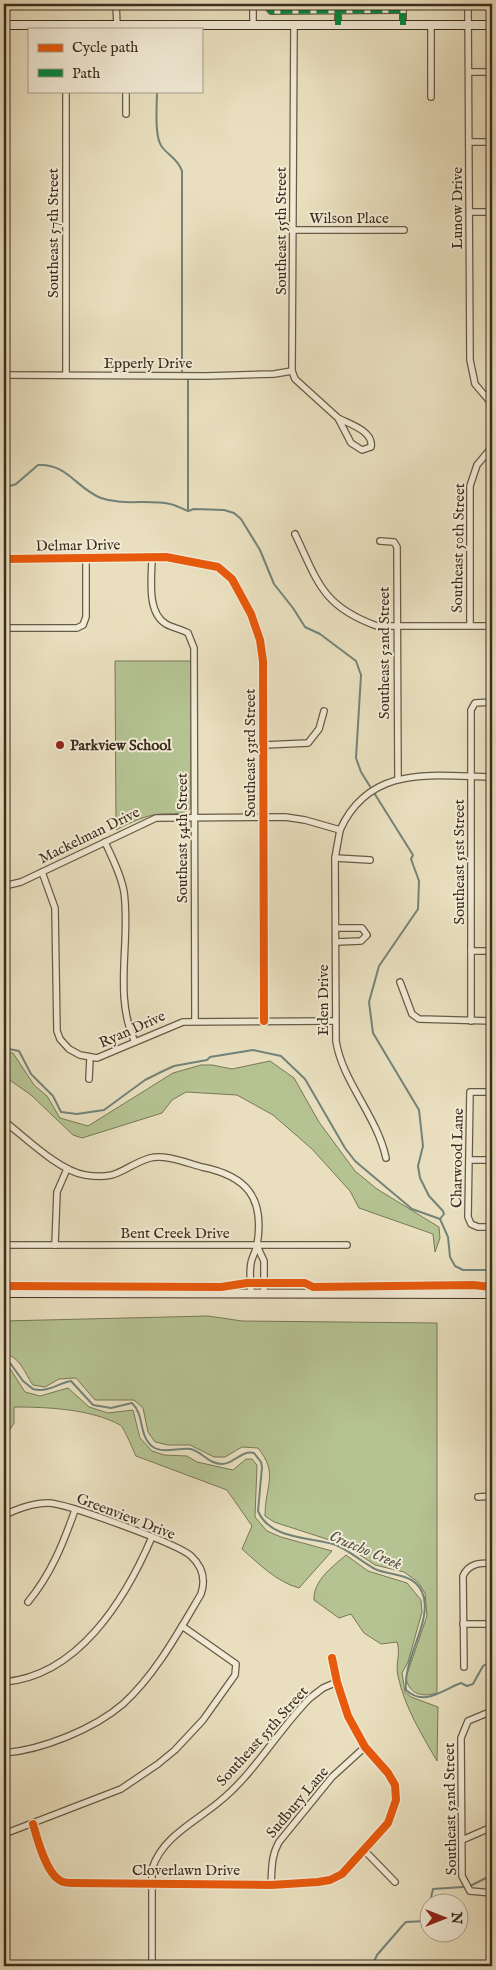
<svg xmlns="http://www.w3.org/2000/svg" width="496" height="1970" viewBox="0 0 496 1970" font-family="'IM FELL English',serif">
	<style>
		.green { fill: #b5c292; stroke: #787858 }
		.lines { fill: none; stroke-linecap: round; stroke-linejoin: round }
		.stream { stroke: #738379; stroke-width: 2 }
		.minor-casing { stroke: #675a46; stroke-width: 8 }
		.secondary-casing { stroke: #3c2d1e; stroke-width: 10 }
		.minor { stroke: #f1ead5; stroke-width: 5.5 }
		.secondary { stroke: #f1ead5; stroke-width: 8 }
		.quiet { stroke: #00873e; stroke-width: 6; stroke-dasharray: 12 6; stroke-linecap: butt }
		.cycleway-casing { stroke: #f1ead5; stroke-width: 11 }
		.cycleway { stroke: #e8590c; stroke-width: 8 }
		.poi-dot { fill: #8f2418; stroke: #f1ead5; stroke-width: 2 }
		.labels { text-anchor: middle; stroke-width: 4; stroke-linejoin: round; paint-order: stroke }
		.street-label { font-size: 15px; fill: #3c2d1e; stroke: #f1ead5 }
		.poi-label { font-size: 15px; font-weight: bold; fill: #3c2d1e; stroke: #f1ead5; text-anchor: start }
		.water-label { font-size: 16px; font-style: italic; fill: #535144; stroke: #f1ead5 }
	</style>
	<rect width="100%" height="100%" fill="#e9dfbe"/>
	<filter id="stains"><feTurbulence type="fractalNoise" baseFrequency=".004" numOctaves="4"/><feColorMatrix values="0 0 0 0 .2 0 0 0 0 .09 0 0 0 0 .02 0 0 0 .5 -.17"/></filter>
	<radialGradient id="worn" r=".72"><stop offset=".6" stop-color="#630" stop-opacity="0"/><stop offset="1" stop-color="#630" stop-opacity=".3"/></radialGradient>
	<g class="green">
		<path d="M115 661H191V808C182 817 165 812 153 815 140 818 127 824 116 830Z"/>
		<polygon points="4,1052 13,1053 34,1085 47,1096 60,1118 88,1126 173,1073 201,1065 212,1065 232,1069 270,1061 294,1078 319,1122 355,1171 377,1189 439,1227 440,1238 435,1252 433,1234 359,1208 350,1191 312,1149 273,1115 237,1095 186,1092 172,1100 162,1113 82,1138 73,1135 31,1095 4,1076"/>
		<path d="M208 1316 242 1321 437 1323V1693C421 1698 408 1693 406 1677L427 1616 425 1593 418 1582 404 1572 375 1565 345 1545 274 1522 265 1516C265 1485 279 1474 258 1448L242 1447 225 1457H214L190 1445H168L155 1442 148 1432 143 1408 134 1400H95L76 1378 59 1379 45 1387 33 1385C25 1374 19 1354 4 1355V1321Z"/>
		<path d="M4 1366 9 1367 25 1392 40 1396 68 1388 89 1407 108 1413 133 1410 140 1438 152 1451 164 1455 187 1456 197 1462 233 1470 246 1459H252L257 1465 255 1517 267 1531 281 1537 332 1551 299 1588C277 1582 259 1564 242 1549L252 1526 227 1490 136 1456C133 1450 124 1427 120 1425 91 1409 48 1407 14 1407V1423L4 1439Z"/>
		<path d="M346 1555 368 1571 407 1583 421 1600 422 1612 408 1662 402 1673 405 1692 411 1697 438 1707 437 1761C421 1733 405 1708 398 1676 395 1664 401 1653 397 1642L381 1644 364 1633 351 1614 339 1618 314 1600C313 1581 332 1567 346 1555Z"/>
	</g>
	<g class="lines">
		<g class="stream">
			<path d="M157 91C157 105 154 137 162 147 169 156 178 159 182 171V371"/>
			<polyline points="188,380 188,511"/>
			<path d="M4 488 16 484 38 465C67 463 77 489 101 498 123 506 148 499 170 504 176 505 182 509 188 511L194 509 224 510 234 513 241 519 260 550 274 584 293 608 305 627 320 634 356 661 361 675 356 758 361 772 413 855 411 859 419 881 418 909 379 966 369 1002 373 1033 419 1110 423 1146 418 1166 420 1178 429 1196 443 1211 444 1214 440 1219"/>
			<polyline points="4,1048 19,1051 31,1074 53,1096 61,1112 77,1114 104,1110 145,1080 161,1072 174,1066 207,1060 210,1057 253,1050 281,1056 305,1079 345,1148 355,1161 412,1209 440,1219 448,1237 450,1257 455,1266 463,1270 492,1270"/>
			<path d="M4 1361 10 1363 23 1381 33 1389C48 1393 58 1383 71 1381L93 1405 111 1408 132 1403C145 1415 138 1436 153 1447 163 1454 180 1447 191 1449 202 1452 209 1464 222 1464 234 1464 241 1450 254 1453L261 1462 262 1467 258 1511C270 1540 311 1537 336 1545 350 1551 362 1562 375 1569 393 1577 418 1572 424 1598 430 1625 403 1659 406 1690 424 1707 442 1690 461 1683L467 1686 473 1684 483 1666 492 1661"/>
			<polyline points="470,1886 492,1875"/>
			<polyline points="430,1902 433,1889 463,1887"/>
			<polyline points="372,1966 377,1955 403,1925 406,1922 426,1921 428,1909"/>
		</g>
		<defs>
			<g id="minor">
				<polyline points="116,4 117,25"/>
				<polyline points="266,4 271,11 403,10"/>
				<polyline points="468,4 470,360 475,384 492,404"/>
				<polyline points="253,25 253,4"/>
				<path d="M294 25 292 371 295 379 338 418 351 443 362 450 371 447C374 431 349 424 338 418"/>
				<polyline points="338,25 338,4"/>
				<polyline points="403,25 403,4"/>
				<polyline points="431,25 431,97"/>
				<polyline points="469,72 492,72"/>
				<polyline points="126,114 126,91"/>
				<polyline points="470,142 492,142"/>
				<polyline points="470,212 492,212"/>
				<polyline points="294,230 404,230"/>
				<polyline points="4,375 206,376 274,374 292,371"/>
				<polyline points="66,375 66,91"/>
				<path d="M295 534C318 582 322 606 377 626H492"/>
				<polyline points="380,541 394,542 397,547 398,779"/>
				<path d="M152 557C152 577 146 612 166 624 173 628 181 629 188 633L194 648 195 1020"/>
				<polyline points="4,559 166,557 218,567 232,579 251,614 260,640 263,661 264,1021"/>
				<polyline points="470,625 470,486 477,465 492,447"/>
				<polyline points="4,628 77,628 83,625 86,617 86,559"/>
				<polyline points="264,745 308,743 319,729 324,711"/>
				<path d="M340 830 335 858 336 1041C342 1081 377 1116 386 1158"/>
				<path d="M105 842C112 858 121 874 124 892 131 941 113 996 135 1042"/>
				<polyline points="335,858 370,860"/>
				<polyline points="42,872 55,908 57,1031 60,1039 69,1049 80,1055 97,1058 183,1022 334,1021"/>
				<path d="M4 886 21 882 156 818 285 817 305 820 340 830C370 764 432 776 492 777"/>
				<polyline points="336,928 362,928 367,935 361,941 336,942"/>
				<polyline points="471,951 492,951"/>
				<polyline points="400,982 412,1014 419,1019 492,1021"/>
				<polyline points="471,1021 471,710 475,703 492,702"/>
				<polyline points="89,1079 90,1058"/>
				<polyline points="492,1092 470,1092 468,1217 471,1224 478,1227 492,1227"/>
				<path d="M4 1121C25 1137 59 1171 85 1175 120 1181 123 1166 150 1158 165 1154 187 1163 202 1167 247 1176 265 1198 257 1245 256 1251 252 1257 251 1263 249 1273 251 1284 251 1294"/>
				<polyline points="470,1160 492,1160"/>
				<polyline points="4,1245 347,1245"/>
				<polyline points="55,1245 57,1192 67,1169"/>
				<polyline points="257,1246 264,1261 264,1294"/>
				<polyline points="478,1497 492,1496"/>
				<path d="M4 1516C15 1509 34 1503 48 1503 66 1503 178 1544 191 1556 203 1567 206 1579 201 1594 179 1631 156 1674 123 1704 94 1729 42 1750 4 1753"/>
				<path d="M28 1602C51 1574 63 1544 75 1510"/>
				<polyline points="463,1624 492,1624"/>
				<path d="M464 1667 463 1576C469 1563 480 1563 492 1563"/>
				<path d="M4 1682C78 1676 125 1600 152 1537"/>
				<polyline points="492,1711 468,1721 461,1738 462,1876 470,1891 492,1893"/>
				<path d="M33 1824C37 1838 46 1874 61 1881 64 1883 70 1883 73 1883L271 1885 318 1882 330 1880 342 1874 388 1823 396 1800 395 1785 388 1773 365 1747 348 1716 337 1682 332 1658"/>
				<polyline points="4,1834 121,1789 158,1764 175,1750 203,1720 235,1675 236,1664 182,1626"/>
				<polyline points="462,1840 492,1827"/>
				<polyline points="364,1850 395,1882"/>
				<path d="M271 1885C272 1869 271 1856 279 1842L332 1777 365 1747"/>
				<path d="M152 1966V1869C162 1837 195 1822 219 1802 255 1773 278 1730 310 1698L323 1688 337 1682"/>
			</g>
			<g id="secondary">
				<polyline points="4,25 492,25"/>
				<polyline points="4,1293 492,1294"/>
			</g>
		</defs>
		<use href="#minor" class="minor-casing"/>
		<use href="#secondary" class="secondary-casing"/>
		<use href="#minor" class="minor"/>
		<use href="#secondary" class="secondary"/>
		<g class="quiet">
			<polyline points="266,4 271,11 403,10"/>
			<polyline points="338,25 338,4"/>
			<polyline points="403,25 403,4"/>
		</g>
		<defs>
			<g id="cycleway">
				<polyline points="4,559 166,557 218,567 232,579 251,614 260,640 263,661 264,1021"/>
				<polyline points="4,1286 221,1287 247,1283 305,1283 313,1287 473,1285 492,1287"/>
				<path d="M33 1824C37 1838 46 1874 61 1881 64 1883 70 1883 73 1883L271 1885 318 1882 330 1880 342 1874 388 1823 396 1800 395 1785 388 1773 365 1747 348 1716 337 1682 332 1658"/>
			</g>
		</defs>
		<use href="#cycleway" class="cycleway-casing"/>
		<use href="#cycleway" class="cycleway"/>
	</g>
	<circle class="poi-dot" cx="60" cy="745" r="5"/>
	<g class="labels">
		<g class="street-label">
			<text transform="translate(457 208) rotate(-90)" y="5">Lunow Drive</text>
			<text x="349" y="223">Wilson Place</text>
			<text transform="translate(281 231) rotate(-90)" y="5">Southeast 55th Street</text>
			<text transform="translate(53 233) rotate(-90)" y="5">Southeast 57th Street</text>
			<text x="148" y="368">Epperly Drive</text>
			<text transform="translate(78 545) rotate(-1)" y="5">Delmar Drive</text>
			<text transform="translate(458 548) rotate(-89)" y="5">Southeast 50th Street</text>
			<text transform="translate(384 653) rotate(-90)" y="5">Southeast 52nd Street</text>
			<text transform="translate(250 753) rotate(-90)" y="5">Southeast 53rd Street</text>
			<text transform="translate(89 835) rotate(-26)" y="5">Mackelman Drive</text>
			<text transform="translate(182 838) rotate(-90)" y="5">Southeast 54th Street</text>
			<text transform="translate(459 862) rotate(-90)" y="5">Southeast 51st Street</text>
			<text transform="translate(323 1000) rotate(-90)" y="5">Eden Drive</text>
			<text transform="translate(132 1029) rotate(-24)" y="5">Ryan Drive</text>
			<text transform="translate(457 1158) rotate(-89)" y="5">Charwood Lane</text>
			<text x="175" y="1238">Bent Creek Drive</text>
			<text transform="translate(126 1516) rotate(21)" y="5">Greenview Drive</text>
			<text transform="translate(262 1736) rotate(-48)" y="5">Southeast 55th Street</text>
			<text transform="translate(297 1802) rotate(-50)" y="5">Sudbury Lane</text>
			<text transform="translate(450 1809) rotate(-91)" y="5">Southeast 52nd Street</text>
			<text x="186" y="1875">Cloverlawn Drive</text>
		</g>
		<g class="poi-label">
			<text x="70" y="750">Parkview School</text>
		</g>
		<g class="water-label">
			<text transform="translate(366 1549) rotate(23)" y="6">Crutcho Creek</text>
		</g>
	</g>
	<rect width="496" height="1970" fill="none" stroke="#e9dfbe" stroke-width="20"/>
	<rect x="5" y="5" width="486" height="1960" fill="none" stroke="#3c2d1e" stroke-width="2.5"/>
	<rect x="10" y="10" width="476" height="1950" fill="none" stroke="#3c2d1e"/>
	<rect x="28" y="28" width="175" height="65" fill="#f1ead5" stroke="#a99e8c"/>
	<rect x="38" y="44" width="25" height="8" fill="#e8590c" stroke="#a99e8c"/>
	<text x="72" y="52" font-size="15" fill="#3c2d1e">Cycle path</text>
	<rect x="38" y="69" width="25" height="8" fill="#00873e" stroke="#a99e8c"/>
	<text x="72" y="78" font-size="15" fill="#3c2d1e">Path</text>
	<g transform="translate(444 1918) rotate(90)"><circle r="24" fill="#f1ead5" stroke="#a99e8c"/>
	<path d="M0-4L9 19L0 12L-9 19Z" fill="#8f2418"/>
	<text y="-8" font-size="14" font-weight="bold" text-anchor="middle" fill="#3c2d1e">N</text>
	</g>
	<rect width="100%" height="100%" filter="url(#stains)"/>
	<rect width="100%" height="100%" fill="url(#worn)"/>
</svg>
